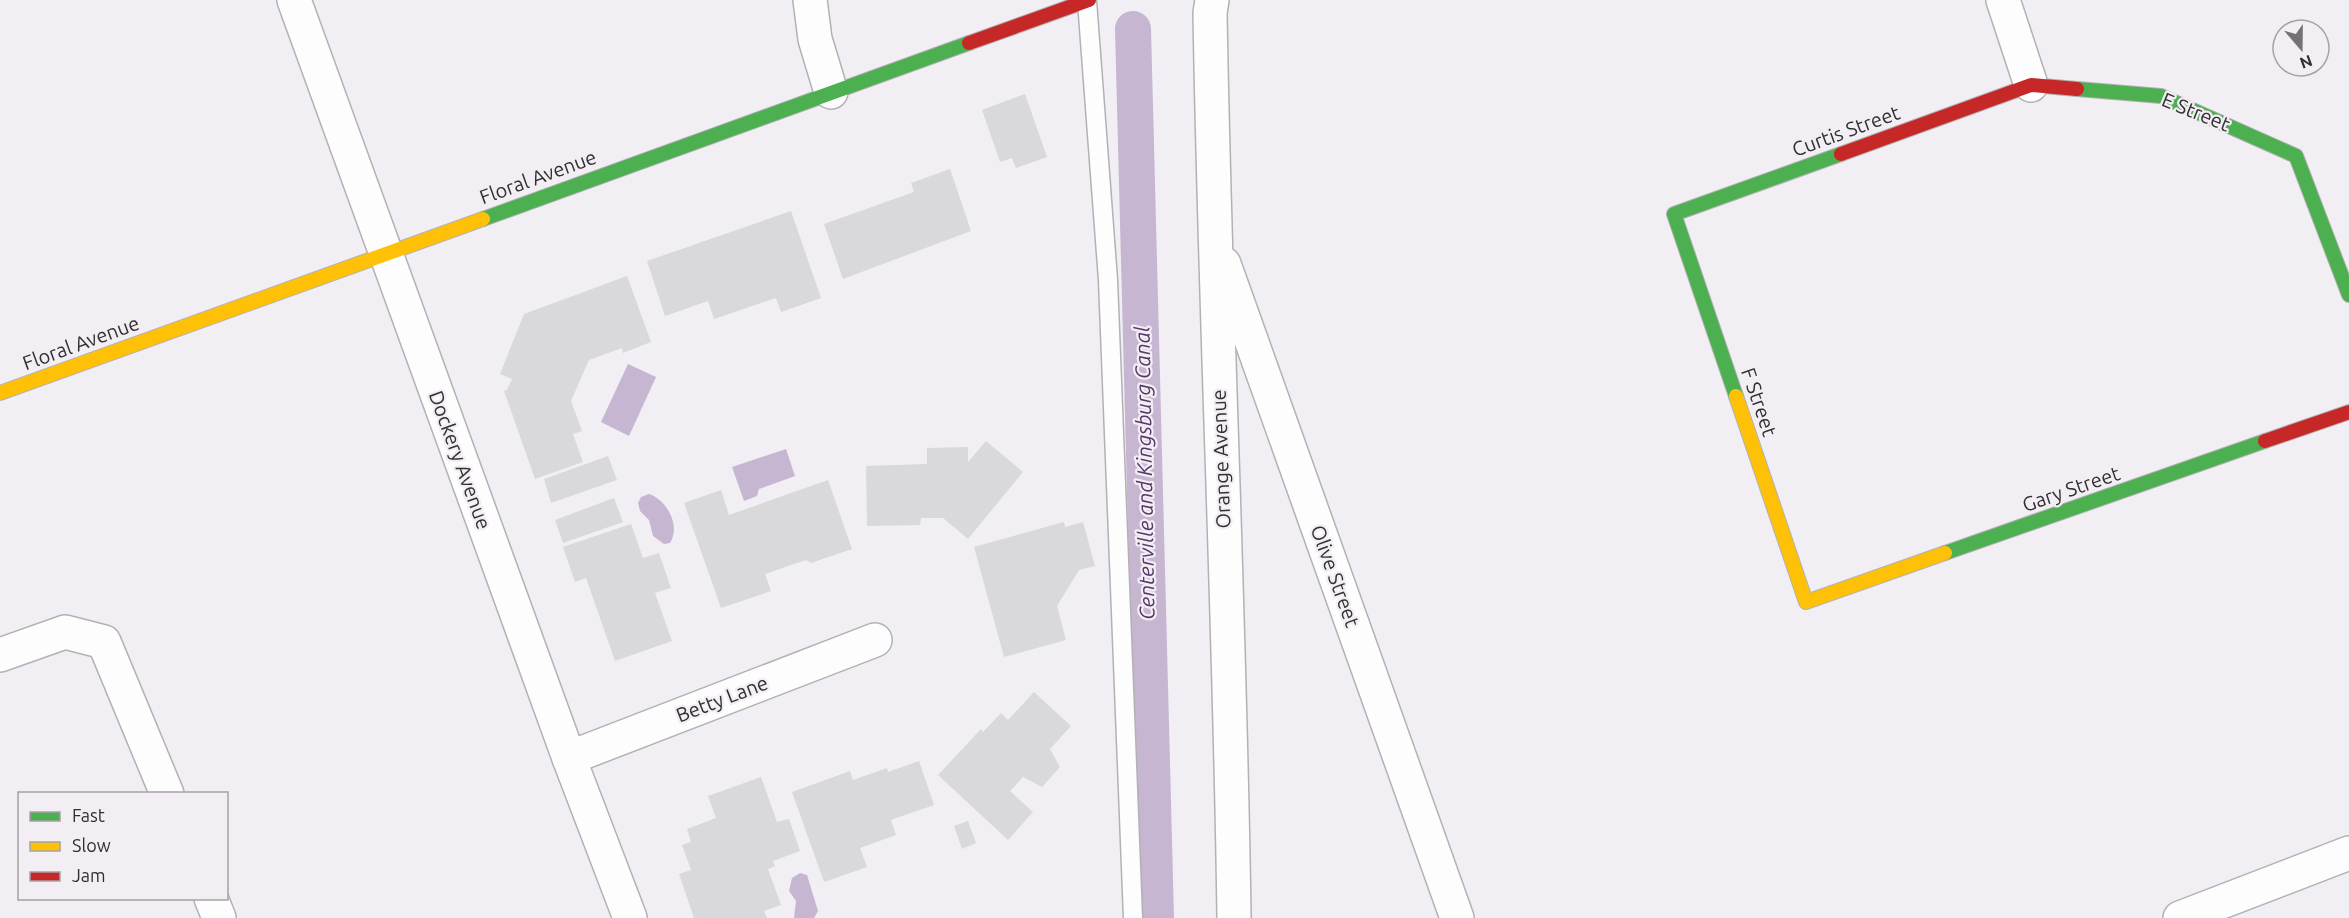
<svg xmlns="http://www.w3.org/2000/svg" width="2349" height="918" viewBox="0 0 2349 918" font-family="Ubuntu,sans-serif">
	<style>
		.water { fill: #c6b6d1 }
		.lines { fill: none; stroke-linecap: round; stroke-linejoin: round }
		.canal { stroke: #c6b6d1; stroke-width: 36 }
		.building { fill: #d9d8db }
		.lane-casing { stroke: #b3b1b4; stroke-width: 21 }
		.street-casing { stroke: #b3b1b4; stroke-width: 36 }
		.fast-casing { stroke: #b3b1b4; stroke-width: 16 }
		.slow-casing { stroke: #b3b1b4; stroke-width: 16 }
		.jam-casing { stroke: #b3b1b4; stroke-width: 16 }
		.lane { stroke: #fdfdfd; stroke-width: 18 }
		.street { stroke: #fdfdfd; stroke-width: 33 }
		.fast { stroke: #4caf50; stroke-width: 14 }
		.slow { stroke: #ffc107; stroke-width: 14 }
		.jam { stroke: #c62828; stroke-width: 14 }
		.labels { text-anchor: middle; stroke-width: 4.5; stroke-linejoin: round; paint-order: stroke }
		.street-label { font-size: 20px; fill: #312f31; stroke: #f2eef4 }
		.water-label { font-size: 21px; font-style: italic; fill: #553769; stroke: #f2eef4 }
	</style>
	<rect width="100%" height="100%" fill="#f1eff3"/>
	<g class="water">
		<polygon points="628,364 656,377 629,436 601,422"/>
		<polygon points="786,449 795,476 759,489 757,496 744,501 732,467"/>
		<path d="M649 494C667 500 681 526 670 543L664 544 653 536 649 520 640 511 638 503 641 497Z"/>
		<polygon points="800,873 807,875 818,911 814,918 794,918 796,901 789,891 792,878"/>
	</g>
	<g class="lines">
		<polyline class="canal" points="1133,29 1156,918"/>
	</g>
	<g class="building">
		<polygon points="1025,94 1047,157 1016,168 1012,158 1000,162 982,110"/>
		<polygon points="950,169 971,231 843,279 824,224 914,192 911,183"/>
		<polygon points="791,211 821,298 781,312 776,298 714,319 708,301 665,316 647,261"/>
		<polygon points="627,276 651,342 623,353 622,348 589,360 571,401 582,431 573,434 583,462 535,479 504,391 507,390 512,379 500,374 524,314"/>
		<polygon points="986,441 1023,472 968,539 943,518 921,518 920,525 867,526 866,466 927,464 927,448 968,447 968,462"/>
		<polygon points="608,456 617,480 551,503 544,479"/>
		<polygon points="828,480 852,549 811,563 806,560 765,574 771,591 721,608 684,503 721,490 729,515"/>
		<polygon points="614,498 623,522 563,543 555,520"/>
		<polygon points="1064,522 1065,527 1083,522 1095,566 1079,570 1057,606 1066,640 1004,657 974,547"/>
		<polygon points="631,524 643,558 659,553 671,588 655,593 672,641 615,661 586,578 575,582 563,547"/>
		<polygon points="1034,692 1071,726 1050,749 1060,767 1042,787 1023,777 1010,791 1033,812 1008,840 938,775 981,729 983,732 1001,713 1008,720"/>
		<polygon points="919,761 934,805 891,820 896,835 860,848 867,867 824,882 792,792 850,771 853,780 887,768 888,772"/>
		<polygon points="761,777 777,822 789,819 800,851 773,861 775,866 768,869 781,905 764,911 767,918 694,918 679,874 691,870 682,845 691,842 687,829 716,818 708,796"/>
		<polygon points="968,821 976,843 962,849 954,826"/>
	</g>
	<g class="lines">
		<defs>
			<polyline id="lane" points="1087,1 1108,280 1133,918"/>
			<g id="street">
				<polyline points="294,0 569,758 630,918"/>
				<polyline points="810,0 815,39 831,92"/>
				<path d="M1212 0 1210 13C1215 315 1230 616 1234 918"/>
				<polyline points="2003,0 2031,85"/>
				<polyline points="1224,264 1457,918"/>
				<polyline points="0,655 65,632 104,642 167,794"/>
				<polyline points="569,758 875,640"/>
				<polyline points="211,898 219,918"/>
				<polyline points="2180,918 2349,853"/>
			</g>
			<g id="fast">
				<polyline points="2077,89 2161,96 2296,156 2349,295"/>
				<polyline points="483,219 969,43"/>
				<polyline points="1736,396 1674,214 1841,154"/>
				<polyline points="1945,553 2265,441"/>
			</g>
			<g id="slow">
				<polyline points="0,393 483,219"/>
				<polyline points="1736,396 1806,602 1945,553"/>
			</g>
			<g id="jam">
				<polyline points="969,43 1089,0"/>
				<polyline points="1841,154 2031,85 2077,89"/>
				<polyline points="2265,441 2349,412"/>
			</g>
		</defs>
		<use href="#lane" class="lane-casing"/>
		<use href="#street" class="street-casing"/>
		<use href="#fast" class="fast-casing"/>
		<use href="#slow" class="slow-casing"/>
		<use href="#jam" class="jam-casing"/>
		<use href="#lane" class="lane"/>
		<use href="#street" class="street"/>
		<use href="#fast" class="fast"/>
		<use href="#slow" class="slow"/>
		<use href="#jam" class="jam"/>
	</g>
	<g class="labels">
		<g class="street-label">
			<text transform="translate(2196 112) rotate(22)" y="7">E Street</text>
			<text transform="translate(1846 131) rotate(-20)" y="7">Curtis Street</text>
			<text transform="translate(538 177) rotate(-20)" y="7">Floral Avenue</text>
			<text transform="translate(81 343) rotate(-20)" y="7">Floral Avenue</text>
			<text transform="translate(1759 402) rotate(71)" y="7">F Street</text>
			<text transform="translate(1221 459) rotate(-92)" y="7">Orange Avenue</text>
			<text transform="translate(460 460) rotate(70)" y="7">Dockery Avenue</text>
			<text transform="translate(2071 489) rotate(-19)" y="7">Gary Street</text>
			<text transform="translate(1335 576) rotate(70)" y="7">Olive Street</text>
			<text transform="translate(722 699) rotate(-21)" y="7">Betty Lane</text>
		</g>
		<g class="water-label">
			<text transform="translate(1145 473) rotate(-91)" y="7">Centerville and Kingsburg Canal</text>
		</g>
	</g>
	<rect x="18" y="792" width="210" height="108" fill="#f2eef4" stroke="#a5a2a6" stroke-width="1.5"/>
	<rect x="30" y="812" width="30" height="9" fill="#4caf50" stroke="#a5a2a6" stroke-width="1.5"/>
	<text x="72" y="822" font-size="18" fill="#312f31">Fast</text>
	<rect x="30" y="842" width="30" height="9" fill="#ffc107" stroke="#a5a2a6" stroke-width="1.5"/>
	<text x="72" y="852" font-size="18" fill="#312f31">Slow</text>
	<rect x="30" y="872" width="30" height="9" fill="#c62828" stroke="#a5a2a6" stroke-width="1.5"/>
	<text x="72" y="882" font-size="18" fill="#312f31">Jam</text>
	<g transform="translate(2301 48) rotate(160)"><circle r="28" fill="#f2eef4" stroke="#a5a2a6" stroke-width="1.5"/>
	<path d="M0-4.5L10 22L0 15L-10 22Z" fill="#747275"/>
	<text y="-9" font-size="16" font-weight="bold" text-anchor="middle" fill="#312f31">N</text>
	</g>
</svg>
